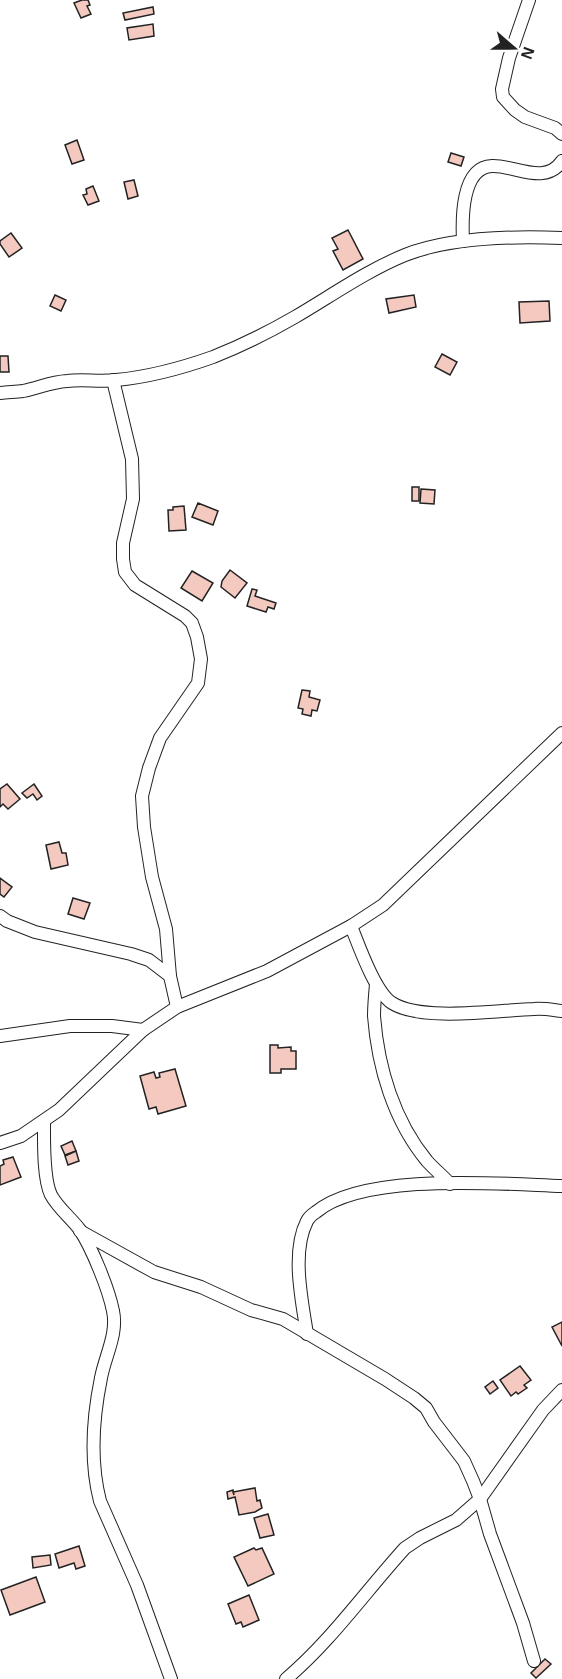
<svg xmlns="http://www.w3.org/2000/svg" width="562" height="1679" viewBox="0 0 562 1679" font-family="Helvetica,sans-serif">
	<style>
		.building { fill: #f3c9c0; stroke: #222; stroke-width: 1.5 }
		.lines { fill: none; stroke-linecap: round; stroke-linejoin: round }
		.street-casing { stroke: #222; stroke-width: 14 }
		.street { stroke: #fff; stroke-width: 12 }
	</style>
	<rect width="100%" height="100%" fill="#fff"/>
	<g class="building">
		<polygon points="82,0 88,0 90,5 87,6 91,14 81,18 74,3"/>
		<polygon points="153,7 154,14 125,20 123,13"/>
		<polygon points="153,24 154,36 129,40 127,28"/>
		<polygon points="77,140 84,160 72,164 65,145"/>
		<polygon points="451,153 464,157 461,166 448,162"/>
		<polygon points="134,180 138,196 128,199 124,182"/>
		<polygon points="93,186 99,201 88,205 83,195 87,194 86,189"/>
		<polygon points="348,230 363,259 343,270 333,251 338,249 332,238"/>
		<polygon points="11,233 22,248 9,257 0,244 0,241"/>
		<polygon points="55,295 66,300 61,311 50,306"/>
		<polygon points="414,295 416,307 389,313 386,299"/>
		<polygon points="549,301 550,321 520,323 519,302"/>
		<polygon points="442,354 457,362 450,375 435,367"/>
		<polygon points="0,356 8,356 9,372 0,372"/>
		<rect x="412" y="487" width="7" height="14"/>
		<polygon points="421,489 435,490 434,504 420,503"/>
		<polygon points="198,503 218,511 213,525 192,517"/>
		<polygon points="184,506 186,530 169,531 168,510 173,510 173,507"/>
		<polygon points="230,570 247,583 235,598 221,587 222,581"/>
		<polygon points="192,571 213,583 202,601 181,588"/>
		<polygon points="252,589 257,590 255,596 276,603 274,609 268,607 266,612 247,606"/>
		<polygon points="302,690 310,691 309,697 320,700 317,711 312,710 311,716 302,714 303,709 298,708"/>
		<polygon points="7,784 20,799 8,809 3,804 0,807 0,789"/>
		<polygon points="34,784 42,796 37,800 33,794 27,798 22,793"/>
		<polygon points="59,842 62,853 66,853 68,865 51,869 46,845"/>
		<polygon points="0,878 12,887 4,897 0,894"/>
		<polygon points="73,898 90,903 84,919 68,914"/>
		<polygon points="270,1045 278,1045 278,1048 291,1047 291,1051 296,1051 296,1069 281,1069 281,1073 270,1073"/>
		<polygon points="175,1069 186,1106 158,1114 156,1107 149,1109 140,1076 154,1072 156,1078 160,1077 159,1073"/>
		<polygon points="72,1141 76,1151 65,1155 61,1146"/>
		<polygon points="76,1151 79,1161 68,1165 65,1156"/>
		<polygon points="13,1157 21,1177 0,1185 0,1166 4,1164 3,1160"/>
		<polygon points="562,1322 562,1346 552,1327"/>
		<polygon points="520,1366 531,1380 524,1385 527,1388 518,1394 516,1392 511,1396 500,1380"/>
		<polygon points="493,1381 498,1388 490,1394 485,1387"/>
		<polygon points="255,1488 257,1501 260,1500 262,1508 255,1512 239,1515 235,1497 228,1499 227,1492 233,1490 234,1495 233,1492"/>
		<polygon points="268,1514 274,1535 260,1538 254,1518"/>
		<polygon points="79,1546 85,1566 76,1569 74,1563 59,1568 55,1554"/>
		<polygon points="254,1548 256,1550 262,1548 274,1574 248,1586 234,1557"/>
		<polygon points="50,1555 51,1565 33,1568 32,1557"/>
		<polygon points="36,1577 45,1602 10,1615 1,1590"/>
		<polygon points="249,1595 259,1620 243,1627 241,1622 236,1624 228,1604"/>
		<polygon points="545,1659 551,1664 536,1678 531,1673"/>
	</g>
	<g class="lines">
		<defs>
			<g id="street">
				<polyline points="529,0 509,58 502,89 503,97 515,110 525,117 555,128 562,134"/>
				<path d="M463 241C462 220 461 167 492 166 515 165 545 186 562 161"/>
				<polyline points="113,380 132,459 133,499 123,543 123,559 125,572 135,585 185,616 192,623 197,637 201,659 198,683 160,738 149,768 142,796 144,827 152,877 166,929 170,976 177,1007"/>
				<path d="M0 393C7 392 15 392 23 391 38 388 51 382 67 381 83 379 100 382 116 380 149 377 182 368 213 357 241 346 269 332 295 317 331 296 366 271 405 255 451 237 513 236 562 238"/>
				<polyline points="0,916 7,921 35,932 131,954 149,960 170,976"/>
				<path d="M351 926C359 946 375 992 392 1003 422 1022 499 1010 534 1009 543 1008 553 1010 562 1011"/>
				<path d="M376 984C375 995 374 1006 374 1016 378 1068 394 1121 427 1161 434 1169 443 1176 450 1184"/>
				<polyline points="0,1036 70,1026 112,1026 143,1030"/>
				<path d="M44 1122C44 1140 43 1179 51 1195 58 1208 71 1218 80 1230 92 1248 109 1290 113 1311 118 1334 105 1356 101 1378 93 1417 90 1462 100 1501L137 1585 171 1679"/>
				<polyline points="0,1143 21,1136 59,1110 143,1030 177,1007 267,971 351,926 383,905 562,733"/>
				<polyline points="80,1231 154,1272 201,1287 251,1310 283,1319 385,1379 414,1398 426,1408 434,1422 464,1461 473,1481 480,1499 490,1534 523,1623 534,1661"/>
				<path d="M307 1334C302 1301 291 1252 307 1221 309 1217 313 1214 316 1212 364 1172 501 1184 562 1186"/>
				<path d="M286 1679C331 1641 365 1592 405 1548L420 1538 456 1520 480 1499 543 1410 562 1390"/>
			</g>
		</defs>
		<use href="#street" class="street-casing"/>
		<use href="#street" class="street"/>
	</g>
	<g transform="translate(514 48) rotate(110)" stroke="#ffffff" stroke-width="4.5" paint-order="stroke">
	<path d="M0-4.5L10 22L0 15L-10 22Z" fill="#222222"/>
	<text y="-9" font-size="16" font-weight="bold" text-anchor="middle" fill="#222222">N</text>
	</g>
</svg>
